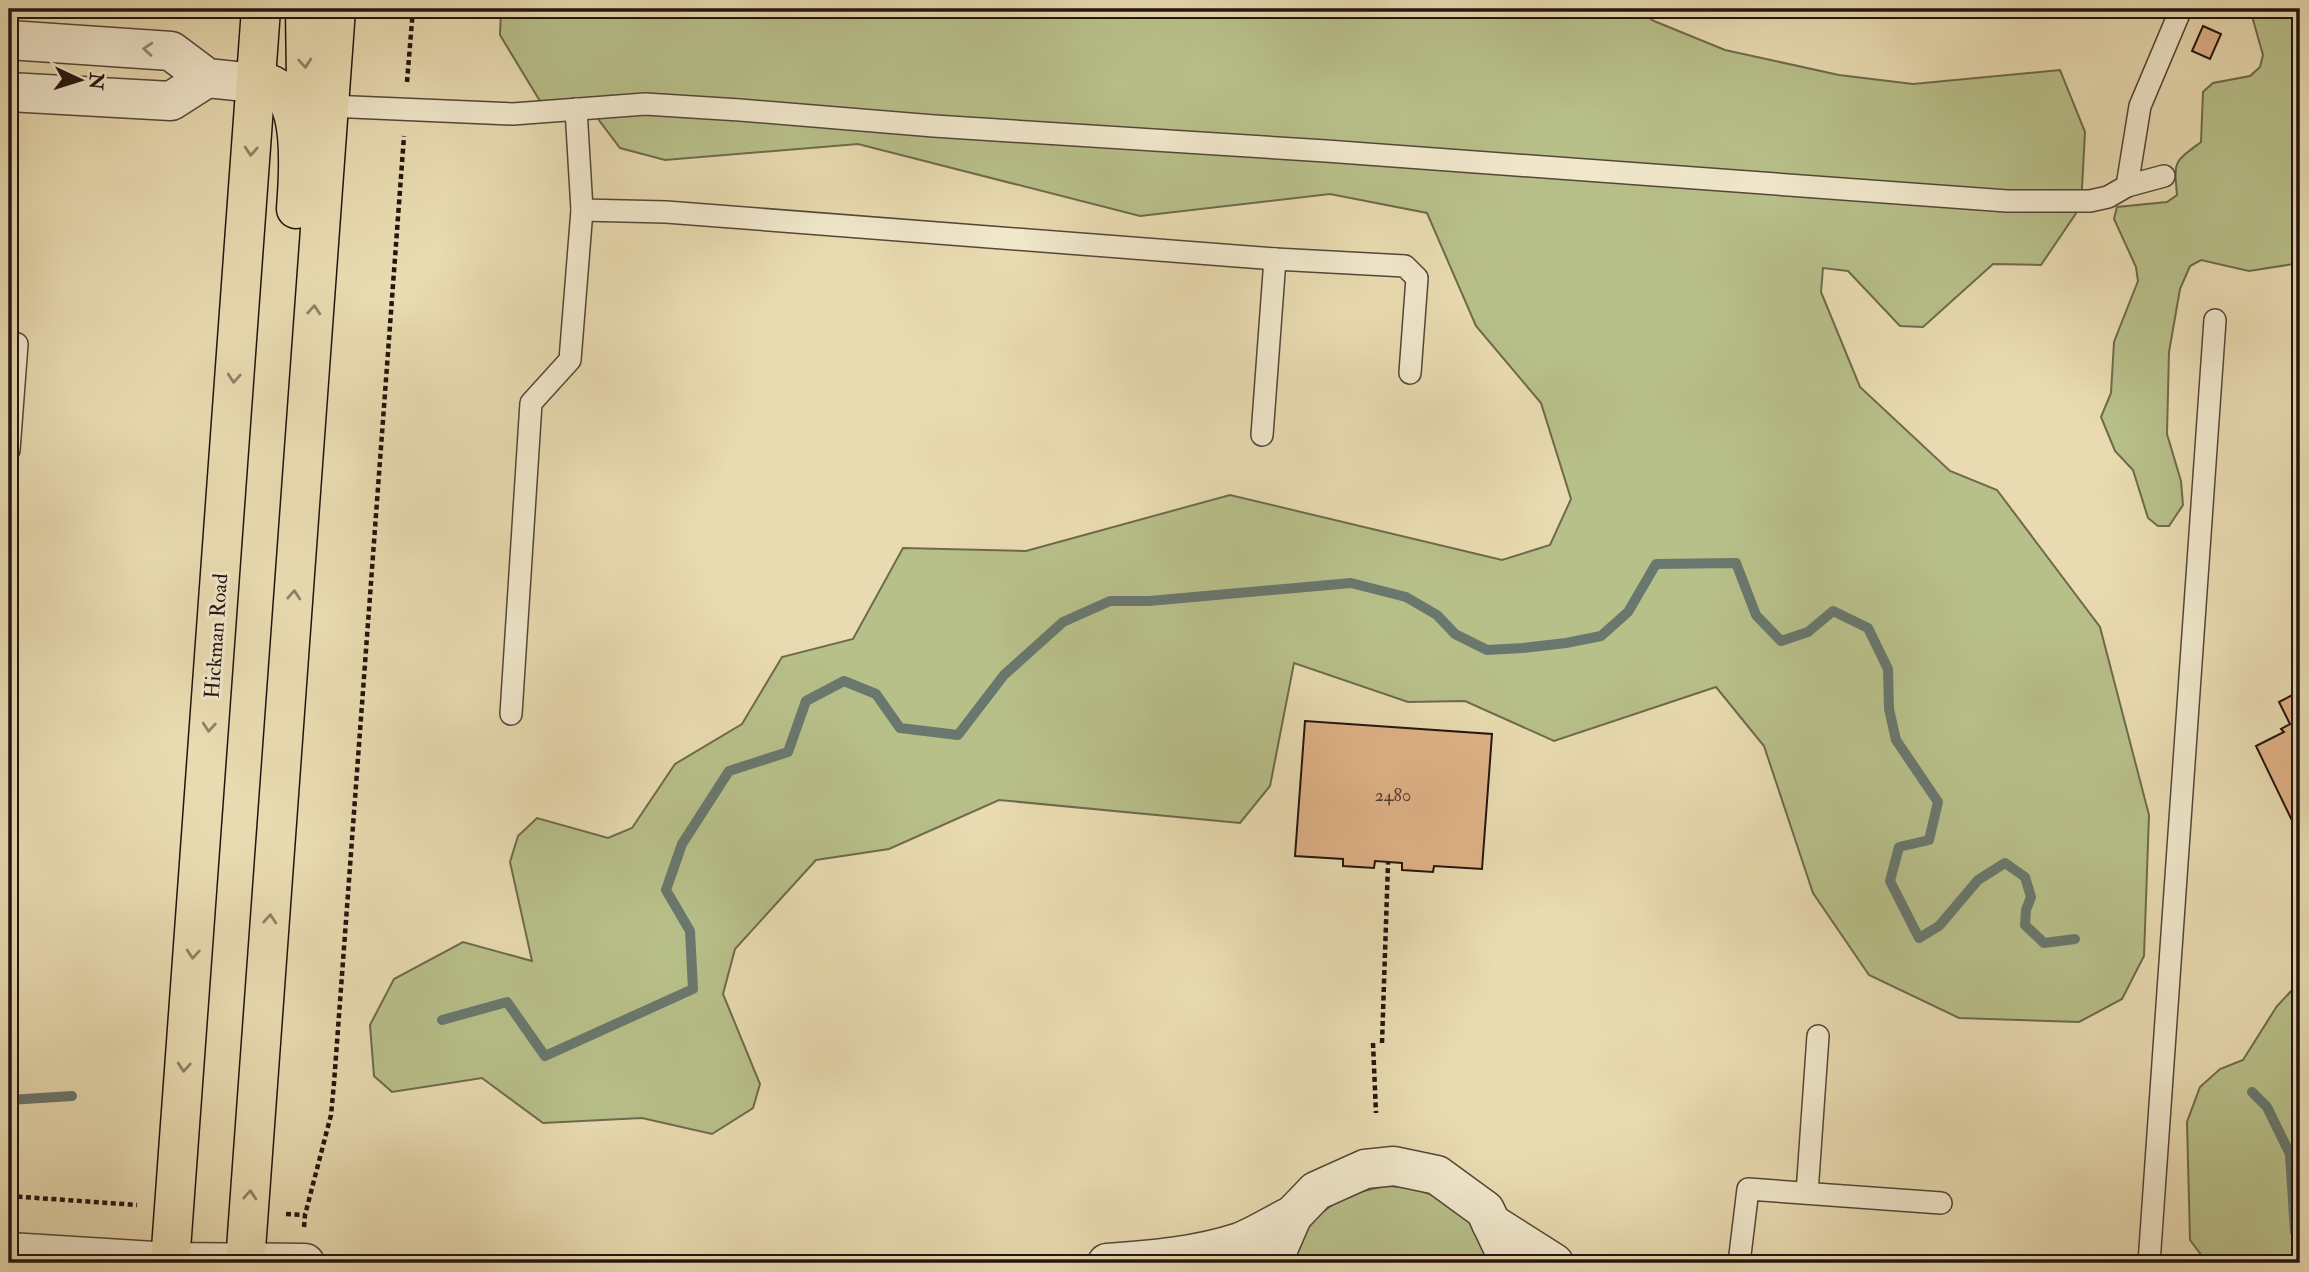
<svg xmlns="http://www.w3.org/2000/svg" width="2309" height="1272" viewBox="0 0 2309 1272" font-family="'IM FELL Double Pica',serif">
	<style>
		.green { fill: #b8c08a; stroke: #6e6a4c; stroke-width: 2 }
		.lines { fill: none; stroke-linecap: round; stroke-linejoin: round }
		.stream { stroke: #69786e; stroke-width: 10 }
		.building { fill: #e0b388; stroke: #23140f; stroke-width: 2 }
		.service-casing { stroke: #544638; stroke-width: 24 }
		.minor-casing { stroke: #544638; stroke-width: 41 }
		.trunk-casing { stroke: #23140f; stroke-width: 41 }
		.path { stroke: #23140f; stroke-width: 4.5; stroke-dasharray: 5 3.5; stroke-linecap: butt }
		.service { stroke: #f1e8cc; stroke-width: 21 }
		.minor { stroke: #f1e8cc; stroke-width: 38 }
		.trunk { stroke: #e9dbb1; stroke-width: 38 }
		.oneway { stroke: #948977 }
		.oneway2 { stroke: #908168 }
		.labels { text-anchor: middle; stroke-width: 6; stroke-linejoin: round; paint-order: stroke }
		.number-label { font-size: 18px; fill: #523c2d }
		.street-label { font-size: 21px; fill: #23140f; stroke: #f1e8cc }
	</style>
	<rect width="100%" height="100%" fill="#e9dbb1"/>
	<filter id="stains"><feTurbulence type="fractalNoise" baseFrequency=".00286" numOctaves="4"/><feColorMatrix values="0 0 0 0 .2 0 0 0 0 .09 0 0 0 0 .02 0 0 0 .5 -.17"/></filter>
	<radialGradient id="worn" r=".72"><stop offset=".6" stop-color="#630" stop-opacity="0"/><stop offset="1" stop-color="#630" stop-opacity=".3"/></radialGradient>
	<g class="green">
		<polygon points="501,9 1636,9 1654,21 1725,50 1839,75 1913,84 2060,70 2085,132 2081,206 2041,265 1993,264 1923,327 1900,326 1848,271 1823,268 1821,292 1860,387 1950,471 1997,490 2100,627 2149,815 2144,956 2122,999 2079,1022 1959,1018 1869,975 1813,893 1764,746 1716,687 1554,741 1465,701 1408,702 1294,663 1270,786 1240,823 999,800 889,849 816,860 735,949 723,994 760,1084 753,1108 712,1134 642,1118 543,1123 482,1078 392,1092 374,1076 370,1025 394,979 463,942 532,961 510,862 518,836 537,818 608,838 632,828 675,764 742,724 782,657 853,639 903,548 1026,551 1230,495 1502,560 1550,545 1571,499 1541,403 1476,326 1427,213 1330,194 1140,216 858,144 665,160 620,148 589,107 540,101 500,35"/>
		<path d="M2250 9H2300V263L2249 271 2201 260 2190 266 2180 289 2169 352 2167 434 2181 481 2183 505 2169 526H2158L2148 518 2133 470 2115 451 2101 417 2111 393 2114 342 2138 281 2136 267 2114 219 2117 207 2167 202 2177 195C2174 160 2173 163 2201 142L2203 92 2213 83 2250 76 2260 67 2263 55Z"/>
		<polygon points="2300,986 2300,1263 2211,1263 2205,1260 2190,1240 2187,1122 2200,1087 2220,1069 2243,1060 2277,1006 2295,987"/>
		<path d="M1388 1186 1411 1188 1433 1195 1471 1223 1492 1263H1291C1296 1252 1301 1238 1308 1228 1327 1202 1357 1190 1388 1186Z"/>
	</g>
	<g class="lines">
		<g class="stream">
			<polyline points="442,1020 507,1002 545,1056 693,989 690,931 666,890 682,844 729,771 788,752 806,701 844,681 876,694 900,728 958,735 1004,675 1063,622 1110,601 1149,601 1351,583 1406,597 1437,615 1455,634 1487,650 1523,648 1566,643 1601,636 1628,612 1656,564 1736,563 1756,615 1781,641 1808,632 1833,611 1868,628 1888,669 1889,709 1896,740 1938,802 1929,840 1899,847 1890,881 1919,938 1939,926 1978,880 2005,863 2025,877 2031,897 2026,910 2025,925 2044,943 2075,939"/>
			<polyline points="2252,1092 2267,1107 2290,1154 2295,1232"/>
			<polyline points="9,1100 72,1096"/>
		</g>
	</g>
	<g class="building">
		<polygon points="2203,26 2221,34 2210,59 2192,51"/>
		<polygon points="2300,691 2300,837 2256,746 2284,732 2281,729 2290,724 2279,702"/>
		<polygon points="1305,721 1492,734 1482,869 1434,866 1433,872 1402,870 1402,863 1375,861 1374,868 1343,866 1343,859 1295,856"/>
	</g>
	<g class="lines">
		<defs>
			<g id="service">
				<polyline points="329,106 513,114 645,104 740,110 934,126 1326,151 2007,201 2090,201 2108,197 2127,186 2140,106 2181,9"/>
				<polyline points="2127,186 2164,176"/>
				<polyline points="582,210 666,212 1275,259 1262,435"/>
				<polyline points="1275,259 1405,266 1417,278 1410,373"/>
				<polyline points="9,343 17,344 9,450"/>
				<polyline points="511,714 531,403 570,360 582,210 576,109"/>
				<polyline points="1807,1193 1818,1036"/>
				<polyline points="1739,1263 1748,1189 1941,1203"/>
				<polyline points="2149,1263 2215,320"/>
			</g>
			<g id="minor">
				<polyline points="9,40 171,51 207,78 256,83"/>
				<polyline points="9,92 171,101 207,78"/>
				<polyline points="1491,1223 1554,1263"/>
				<polyline points="9,1252 170,1262 305,1263"/>
				<path d="M1107 1263C1152 1260 1197 1256 1240 1242 1258 1235 1276 1223 1293 1215"/>
				<polyline points="1272,1263 1293,1215 1316,1191 1365,1169 1394,1166 1437,1175 1485,1210 1510,1263"/>
			</g>
			<g id="trunk">
				<polyline points="305,9 306,79 314,99 327,105"/>
				<path d="M256 83C260 84 268 83 272 85 306 101 298 180 296 209"/>
				<polyline points="170,1263 261,9"/>
				<polyline points="245,1263 336,9"/>
			</g>
		</defs>
		<use href="#service" class="service-casing"/>
		<use href="#minor" class="minor-casing"/>
		<use href="#trunk" class="trunk-casing"/>
		<g class="path">
			<polyline points="407,82 413,9"/>
			<polyline points="1373,1043 1376,1113"/>
			<polyline points="1382,1043 1388,863"/>
			<polyline points="9,1196 137,1205"/>
			<polyline points="286,1214 305,1215"/>
			<polyline points="304,1227 305,1215 331,1115 334,1083 404,136"/>
		</g>
		<use href="#service" class="service"/>
		<use href="#minor" class="minor"/>
		<use href="#trunk" class="trunk"/>
	</g>
	<defs><path id="oneway-chevron" d="M-2-3.5L2.5 0L-2 3.5" fill="none" stroke-width="1.6" stroke-linecap="round" stroke-linejoin="round" transform="scale(1.75)"/></defs>
	<use class="oneway" href="#oneway-chevron" transform="translate(148 49) rotate(-176)"/>
	<g class="oneway2">
		<use href="#oneway-chevron" transform="translate(305 63) rotate(86)"/>
		<use href="#oneway-chevron" transform="translate(251 151) rotate(94)"/>
		<use href="#oneway-chevron" transform="translate(314 310) rotate(-86)"/>
		<use href="#oneway-chevron" transform="translate(234 378) rotate(94)"/>
		<use href="#oneway-chevron" transform="translate(294 595) rotate(-86)"/>
		<use href="#oneway-chevron" transform="translate(209 727) rotate(94)"/>
		<use href="#oneway-chevron" transform="translate(270 919) rotate(-86)"/>
		<use href="#oneway-chevron" transform="translate(193 954) rotate(94)"/>
		<use href="#oneway-chevron" transform="translate(184 1067) rotate(94)"/>
		<use href="#oneway-chevron" transform="translate(250 1195) rotate(-86)"/>
	</g>
	<g class="labels">
		<g class="number-label">
			<text x="1393" y="801">2480</text>
		</g>
		<g class="street-label">
			<text transform="translate(216 636) rotate(-86)" y="7">Hickman Road</text>
		</g>
	</g>
	<rect width="2309" height="1272" fill="none" stroke="#e9dbb1" stroke-width="35"/>
	<rect x="10" y="10" width="2288" height="1251" fill="none" stroke="#23140f" stroke-width="3.5"/>
	<rect x="18" y="18" width="2274" height="1237" fill="none" stroke="#23140f" stroke-width="2"/>
	<g transform="translate(80 80) rotate(94)" stroke="#f1e8cc" stroke-width="5" paint-order="stroke">
	<path d="M0-5L12 26L0 18L-12 26Z" fill="#23140f"/>
	<text y="-10" font-size="19" font-weight="bold" text-anchor="middle" fill="#23140f">N</text>
	</g>
	<rect width="100%" height="100%" filter="url(#stains)"/>
	<rect width="100%" height="100%" fill="url(#worn)"/>
</svg>
